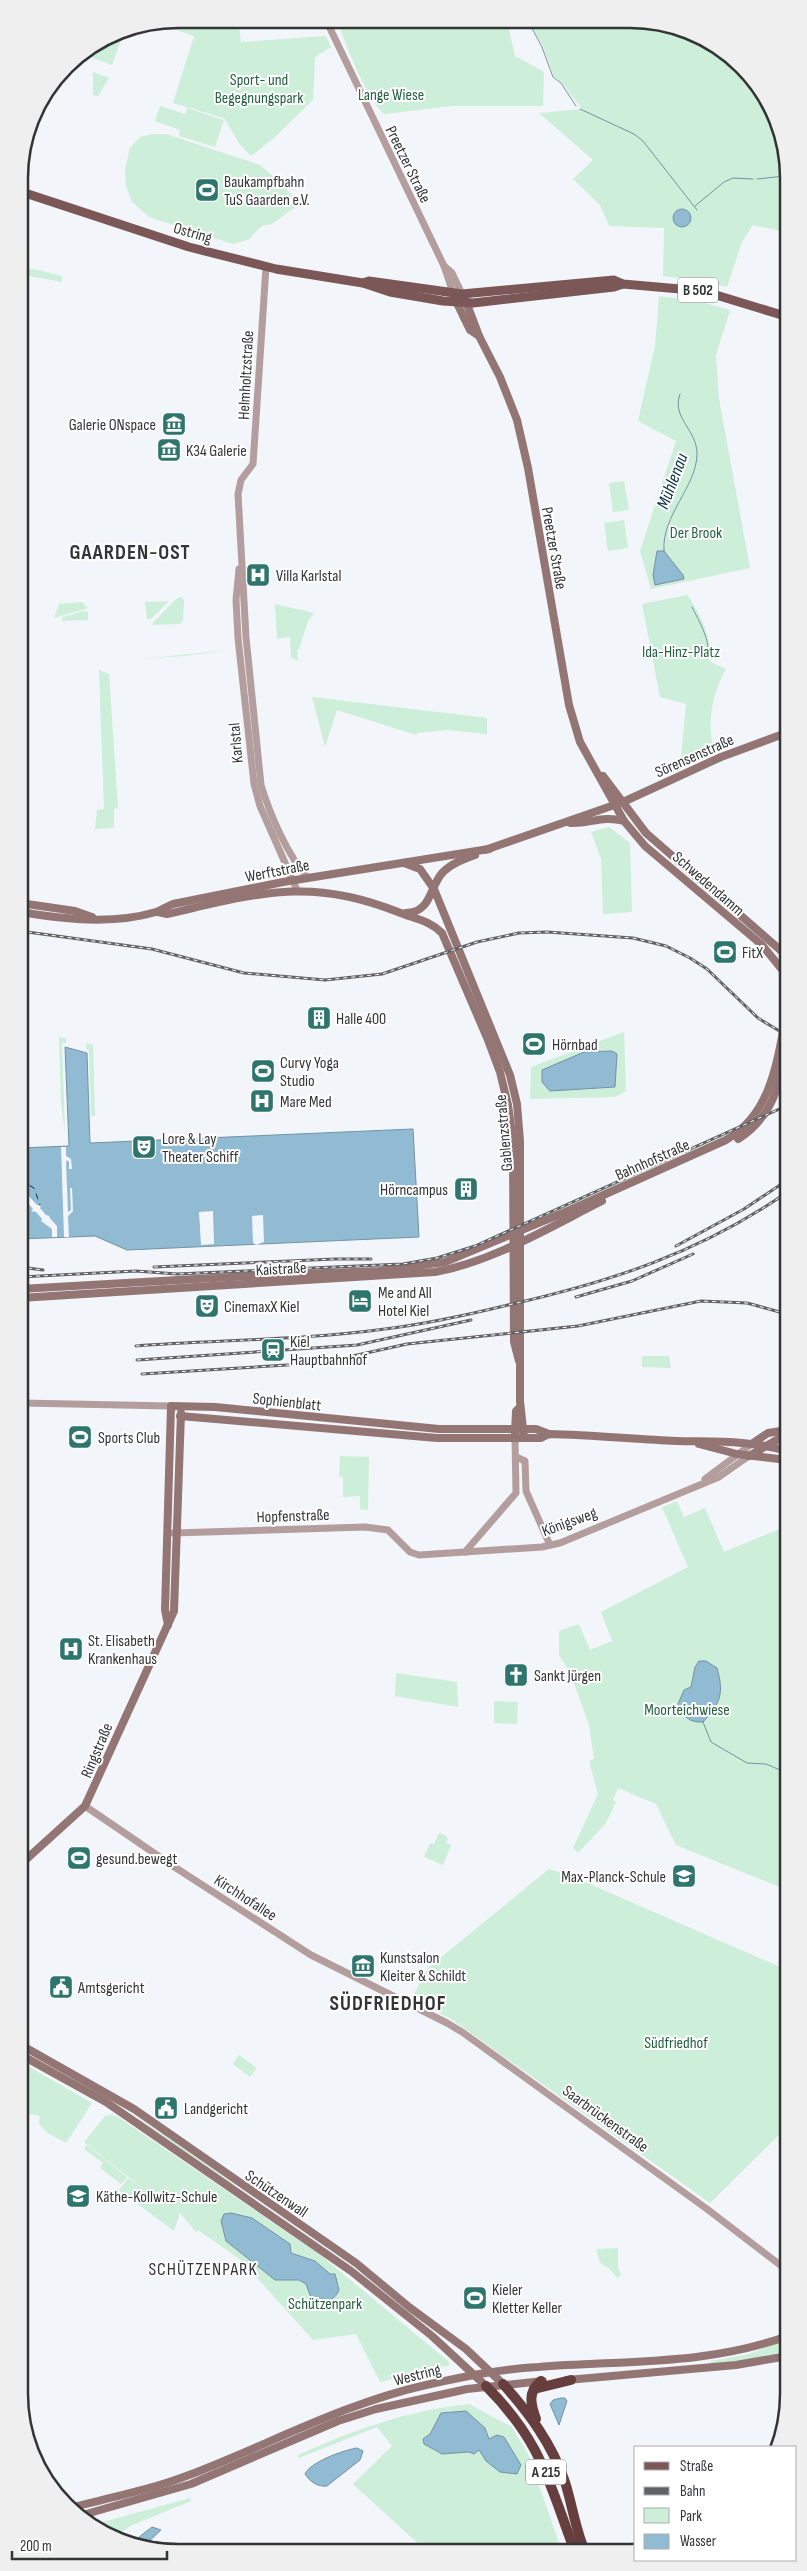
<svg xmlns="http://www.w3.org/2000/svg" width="807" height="2571" viewBox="0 0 807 2571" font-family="'Sofia Sans Condensed',sans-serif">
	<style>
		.green { fill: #cdeed8 }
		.water { fill: #90bbd2; stroke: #7492a3 }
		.pier { fill: #f2f5fa }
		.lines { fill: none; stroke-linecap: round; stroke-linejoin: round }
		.stream { stroke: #7492a3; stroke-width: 1 }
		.ferry { stroke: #0d3244; stroke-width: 1; stroke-dasharray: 6 5; stroke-linecap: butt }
		.tertiary { stroke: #b39e9d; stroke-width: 7 }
		.secondary { stroke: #937574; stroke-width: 8 }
		.primary { stroke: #7b5757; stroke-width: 9 }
		.motorway { stroke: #663e3e; stroke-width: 10 }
		.rail-casing { stroke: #606264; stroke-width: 3 }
		.rail { stroke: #fff; stroke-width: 1; stroke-dasharray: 4; stroke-linecap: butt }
		.labels { text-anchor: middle; stroke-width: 4; stroke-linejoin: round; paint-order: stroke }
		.shield { fill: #fff; stroke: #707172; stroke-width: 1 }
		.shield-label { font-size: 15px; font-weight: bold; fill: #333436 }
		.park-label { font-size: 16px; fill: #22613e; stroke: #fff }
		.street-label { font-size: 16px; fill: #333436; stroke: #fff }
		.poi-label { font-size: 16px; fill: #333436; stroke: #fff; text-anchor: start }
		.water-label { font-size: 18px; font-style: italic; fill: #0d3244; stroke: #fff }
		.neighbourhood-label { font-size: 18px; letter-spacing: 1px; fill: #333436; stroke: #fff }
		.district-label { font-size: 21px; font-weight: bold; letter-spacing: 1px; fill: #333436; stroke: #fff }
		.rim { fill: none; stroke: #333436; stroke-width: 2.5 }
	</style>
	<rect width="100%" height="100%" fill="#f2f5fa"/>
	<g class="green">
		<polygon points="178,19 238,19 241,42 326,36 331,47 315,57 313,100 275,137 251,156 239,143 224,118 173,103 194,36 156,23"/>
		<path d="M337 20 507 21 515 56 544 72 543 106H452L385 114C368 104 344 40 337 20Z"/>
		<polygon points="528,21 660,22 708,40 742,66 772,107 785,147 785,232 753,225 742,242 727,287 700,280 663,276 664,228 609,226 600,205 573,179 593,160 539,113 582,109 562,83 554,76 543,46"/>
		<polygon points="125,29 112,65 83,54 117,31"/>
		<polygon points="93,72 109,78 98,96 93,95"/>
		<polygon points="160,106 185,114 187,108 224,120 215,147 179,136 180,130 155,121"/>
		<polygon points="152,134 166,134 260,165 282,184 299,204 272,224 262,226 248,240 233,244 149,217 132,202 126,186 125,169 130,148 140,137"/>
		<polygon points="19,268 39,270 62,276 62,282 19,274"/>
		<polygon points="659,296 697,301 730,310 716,355 719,399 750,568 651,589 640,551 676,441 638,421 655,346"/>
		<polygon points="624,481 629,510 613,512 609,483"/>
		<polygon points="624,520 628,548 608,551 604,523"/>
		<path d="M687 595C700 613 713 638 709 661L726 669C713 692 707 720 713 746L681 758 686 704 660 697 642 604Z"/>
		<polygon points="181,597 184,600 183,620 180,624 151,625 176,599"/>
		<polygon points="169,601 151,619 147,619 145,602"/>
		<polygon points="82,602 88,608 54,618 59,604"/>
		<polygon points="275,604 314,613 308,621 299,649 297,649 298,661 291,657 290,637 277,639"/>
		<polygon points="84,611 88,612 88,620 62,621 63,617"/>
		<polygon points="229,650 184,656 142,659"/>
		<polygon points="99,670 109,674 118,808 114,809 114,828 95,829 97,810 104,809"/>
		<polygon points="312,697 487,718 487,734 448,730 417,733 416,735 337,710 325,747"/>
		<polygon points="609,827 630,843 632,912 603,914 601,859 591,832"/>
		<polygon points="624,1032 626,1091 615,1097 530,1099 531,1067"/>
		<polygon points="59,1037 66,1038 66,1043 62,1043 65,1133 61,1104"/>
		<polygon points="86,1043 93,1045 95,1116 91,1116 89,1050 86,1049"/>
		<polygon points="642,1356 669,1356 671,1368 642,1367"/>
		<polygon points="340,1456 369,1457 368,1510 360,1509 360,1496 343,1497 343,1477 339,1477"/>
		<polygon points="677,1501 684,1517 705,1508 724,1552 784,1527 787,1532 787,1890 676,1845 656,1804 618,1788 613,1800 616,1802 606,1823 578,1853 573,1848 598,1794 589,1761 594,1759 589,1725 570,1672 559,1655 559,1631 579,1624 590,1650 612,1641 601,1612 688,1567 662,1507"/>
		<polygon points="396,1673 457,1682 458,1707 395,1696"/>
		<polygon points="494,1701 518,1702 517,1724 494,1723"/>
		<polygon points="439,1833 445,1835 448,1839 446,1843 451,1845 443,1865 424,1857 430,1843 434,1844"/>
		<polygon points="549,1869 571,1876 787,1970 788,2126 710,2203 451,2019 421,2003 423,1998 414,1994 428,1968"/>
		<polygon points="239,2055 257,2068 250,2077 233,2064"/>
		<polygon points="21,2062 92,2103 66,2143 46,2132 39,2124 40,2116 21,2112"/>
		<polygon points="120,2107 176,2143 232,2183 230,2185"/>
		<polygon points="111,2115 118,2117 319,2254 448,2361 450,2365 380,2382 356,2334 313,2340 241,2260 198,2230 196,2232 180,2213 174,2231 119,2190 128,2178 146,2191 84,2142 105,2116"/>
		<polygon points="87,2145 127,2177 121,2184 100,2168 103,2163 84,2149"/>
		<polygon points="618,2248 618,2267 621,2275 617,2278 610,2269 600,2263 596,2249"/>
		<path d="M788 2339V2351C763 2360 737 2361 711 2364V2361L749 2354Z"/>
		<path d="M469 2404 512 2427 529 2456 561 2549H424L353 2484 392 2446 377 2427 299 2458 298 2455C356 2429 406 2411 469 2404Z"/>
		<polygon points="190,2498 191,2501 130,2526 114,2538 92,2525"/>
	</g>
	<g class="water">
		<circle cx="682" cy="218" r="9"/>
		<polygon points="657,551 664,551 683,575 684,579 655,585 653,575"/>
		<polygon points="65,1047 87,1053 90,1143 413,1129 419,1237 127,1250 95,1236 20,1239 20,1148 69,1146"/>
		<polygon points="612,1051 617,1054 615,1087 550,1091 542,1082 542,1070 584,1052"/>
		<path d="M699 1661H706L717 1668C724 1693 721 1703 703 1722 689 1723 683 1716 678 1704L684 1690 691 1687 695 1667Z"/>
		<path d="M231 2213 252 2218 290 2244 291 2253 315 2261 330 2274H335L339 2290C335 2299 329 2302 318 2304L310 2295 306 2284 299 2280H275L226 2241 221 2221 224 2214Z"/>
		<polygon points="561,2398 565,2398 567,2401 559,2425 550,2404 553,2400"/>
		<polygon points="466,2411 485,2428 489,2439 497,2435 504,2437 521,2465 517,2474 500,2472 486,2461 479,2450 474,2454 469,2452 442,2454 424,2444 423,2439 430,2434 441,2413"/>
		<path d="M357 2448 363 2451 360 2460 327 2486C318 2487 310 2482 305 2474 310 2462 344 2450 357 2448Z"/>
		<polygon points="152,2527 161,2530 145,2545 139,2537"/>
	</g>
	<g class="pier">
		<polygon points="61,1147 66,1147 66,1156 71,1159 72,1169 69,1169 69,1162 67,1160 66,1162 68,1212 71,1210 70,1188 72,1188 73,1211 68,1216 69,1237 64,1237"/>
		<polygon points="25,1192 37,1205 41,1206 40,1208 46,1215 50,1216 49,1217 57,1226 57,1237 52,1237 52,1229 41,1221 42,1219 36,1212 31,1211 33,1209 21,1196"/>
		<polygon points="213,1211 214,1244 201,1245 199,1212"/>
		<polygon points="263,1215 264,1242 256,1245 253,1243 252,1216"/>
	</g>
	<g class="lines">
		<g class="stream">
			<polyline points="528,21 542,47 553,77 561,83 576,106"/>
			<polyline points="580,109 634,134 643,141 697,210"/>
			<polyline points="757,179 785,176"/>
			<polyline points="695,206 724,182 733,178 753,179"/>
			<path d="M664 551C661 516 697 486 697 454 697 429 671 418 680 394"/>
			<path d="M692 607C700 623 711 641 708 659"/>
			<polyline points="703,1722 711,1742 747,1763 766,1764 787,1773"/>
		</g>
		<polyline class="ferry" points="20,1180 34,1188 40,1205"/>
		<g class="tertiary">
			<polyline points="326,20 444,266 453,293"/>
			<polyline points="444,266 452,273 462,294"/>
			<path d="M266 267 253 464 241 480 238 494 246 637 261 785C270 814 287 855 308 878"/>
			<polyline points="239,569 236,600 238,638 254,784 260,806 297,890"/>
			<polyline points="21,1403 171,1406"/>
			<polyline points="516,1457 525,1461 526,1491 550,1545"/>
			<polyline points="705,1479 753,1443"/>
			<polyline points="173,1533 365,1527 388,1530 410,1552 419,1555 542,1547 560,1543 719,1477 749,1456"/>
			<polyline points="465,1552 516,1493 515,1438"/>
			<polyline points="85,1806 176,1868 311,1955 447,2023 462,2032 707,2209 788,2271"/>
		</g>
		<g class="secondary">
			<polyline points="454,297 470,330 479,336"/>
			<polyline points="465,299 479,336 500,377 517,420 528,468 569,705 580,742 624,821 645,846 762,945 784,972 786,980"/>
			<polyline points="603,776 646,833 786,955"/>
			<path d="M570 823C591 824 601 815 624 821"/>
			<polyline points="485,850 623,802 721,757 786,733"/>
			<polyline points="404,863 420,869 434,889 510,1075 517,1104 520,1141 520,1401 524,1438"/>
			<polyline points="20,903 75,911 92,917"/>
			<path d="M20 912C64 919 112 925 156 912 162 910 167 906 173 904L283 882 489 849"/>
			<path d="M158 912 167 914C256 894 309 876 398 912 415 919 429 920 442 933L488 1040 500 1072 508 1105 513 1142 514 1342 519 1361"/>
			<path d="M406 913C432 912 429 887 443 872 452 863 464 859 475 855"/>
			<path d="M738 1139C770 1119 778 1090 786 1055"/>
			<path d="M20 1289 249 1276 379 1271 445 1262 570 1210 726 1140C771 1114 777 1063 786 1015"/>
			<path d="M20 1298 435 1272C492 1262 550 1227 602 1201"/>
			<path d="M180 1416 437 1438H541L549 1434C591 1435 634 1439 676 1441 714 1442 750 1440 787 1451"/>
			<polyline points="515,1434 516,1411 520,1407"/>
			<polyline points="753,1443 768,1433 787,1430"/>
			<polyline points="699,1444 737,1454 787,1460"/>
			<polyline points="749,1456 787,1434"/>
			<polyline points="168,1625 165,1610 171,1406 215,1407 439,1429 536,1429 549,1434"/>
			<polyline points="21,1864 85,1806 174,1611 181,1413"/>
			<polyline points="21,2045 134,2109 356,2263 409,2307 466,2349 503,2384"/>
			<polyline points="21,2055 106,2102 351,2271 432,2336 486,2386"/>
			<polyline points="567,2380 736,2365 788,2356"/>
			<path d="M69 2508C109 2498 150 2490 189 2475 268 2445 342 2404 426 2385 462 2377 500 2369 538 2367 625 2360 704 2366 788 2336"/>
			<polyline points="79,2516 191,2484 338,2421 376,2409 467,2389 543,2381"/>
		</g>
		<g class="primary">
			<polyline points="19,191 189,247 276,269 363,283 390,292 443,301 473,303 614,287 623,284"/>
			<polyline points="363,283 369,281 462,294 614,280 623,284 703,291 785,316"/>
		</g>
		<g class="motorway">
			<path d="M503 2384C529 2413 552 2444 565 2482 572 2504 575 2527 584 2549"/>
			<path d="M486 2386C541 2441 548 2480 574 2549"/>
			<polyline points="534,2389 571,2380"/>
			<path d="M536 2419C531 2405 527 2392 541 2381"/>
		</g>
		<defs>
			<g id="rail">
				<polyline points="20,931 152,949 244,973 325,980 382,974 477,942 519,933 547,932 633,938 666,946 690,958 707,969 758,1018 786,1035"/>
				<polyline points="676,1246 744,1209 786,1181"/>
				<polyline points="20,1267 43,1270"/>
				<polyline points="154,1267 335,1259 371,1259"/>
				<polyline points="20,1277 136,1271 177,1274 403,1264 437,1258 475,1246 786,1106"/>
				<polyline points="576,1297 632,1281 693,1254"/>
				<path d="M136 1346C218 1340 303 1340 385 1329 426 1324 467 1315 508 1305 610 1282 699 1253 786 1193"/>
				<polyline points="137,1360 357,1345 471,1320"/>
				<polyline points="142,1374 321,1363 407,1344 578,1326 701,1301 747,1303 787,1314"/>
			</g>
		</defs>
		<use href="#rail" class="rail-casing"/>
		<use href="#rail" class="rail"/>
	</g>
	<defs>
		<symbol id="stadium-square" viewBox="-11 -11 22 22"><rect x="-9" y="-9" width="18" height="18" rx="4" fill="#2e756d" stroke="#fff"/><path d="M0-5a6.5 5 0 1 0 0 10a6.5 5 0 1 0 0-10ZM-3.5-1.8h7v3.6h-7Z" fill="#fff"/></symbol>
		<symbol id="museum-square" viewBox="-11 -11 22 22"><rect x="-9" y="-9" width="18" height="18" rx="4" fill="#2e756d" stroke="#fff"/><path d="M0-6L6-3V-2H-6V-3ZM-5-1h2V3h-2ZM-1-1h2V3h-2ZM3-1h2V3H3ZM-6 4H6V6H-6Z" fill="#fff"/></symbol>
		<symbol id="hospital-square" viewBox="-11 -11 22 22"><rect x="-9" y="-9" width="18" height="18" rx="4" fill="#2e756d" stroke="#fff"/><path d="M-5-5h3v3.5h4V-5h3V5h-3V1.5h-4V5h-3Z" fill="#fff"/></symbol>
		<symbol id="building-square" viewBox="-11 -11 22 22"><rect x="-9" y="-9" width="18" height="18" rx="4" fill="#2e756d" stroke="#fff"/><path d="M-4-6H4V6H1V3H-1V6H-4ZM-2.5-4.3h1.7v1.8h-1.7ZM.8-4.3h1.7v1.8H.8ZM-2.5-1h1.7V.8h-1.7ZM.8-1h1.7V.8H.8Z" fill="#fff"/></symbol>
		<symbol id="theatre-square" viewBox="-11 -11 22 22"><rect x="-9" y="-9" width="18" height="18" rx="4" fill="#2e756d" stroke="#fff"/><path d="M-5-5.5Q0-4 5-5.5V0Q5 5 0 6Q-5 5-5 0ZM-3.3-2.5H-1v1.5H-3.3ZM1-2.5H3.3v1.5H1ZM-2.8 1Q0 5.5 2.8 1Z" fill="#fff"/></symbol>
		<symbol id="hotel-square" viewBox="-11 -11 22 22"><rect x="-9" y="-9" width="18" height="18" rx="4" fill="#2e756d" stroke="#fff"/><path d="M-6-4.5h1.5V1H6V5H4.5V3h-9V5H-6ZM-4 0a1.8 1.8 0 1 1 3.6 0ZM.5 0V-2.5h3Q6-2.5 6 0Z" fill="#fff"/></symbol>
		<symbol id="station-square" viewBox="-11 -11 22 22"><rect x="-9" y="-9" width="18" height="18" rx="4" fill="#2e756d" stroke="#fff"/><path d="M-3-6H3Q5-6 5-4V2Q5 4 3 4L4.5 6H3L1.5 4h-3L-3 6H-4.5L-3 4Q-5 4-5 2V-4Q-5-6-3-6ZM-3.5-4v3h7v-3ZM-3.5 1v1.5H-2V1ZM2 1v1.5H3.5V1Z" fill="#fff"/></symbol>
		<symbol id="church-square" viewBox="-11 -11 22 22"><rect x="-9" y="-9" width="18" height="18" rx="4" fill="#2e756d" stroke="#fff"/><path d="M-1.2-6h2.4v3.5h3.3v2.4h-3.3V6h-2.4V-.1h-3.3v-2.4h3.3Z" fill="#fff"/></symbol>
		<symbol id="school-square" viewBox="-11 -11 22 22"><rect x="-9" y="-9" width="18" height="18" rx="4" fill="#2e756d" stroke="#fff"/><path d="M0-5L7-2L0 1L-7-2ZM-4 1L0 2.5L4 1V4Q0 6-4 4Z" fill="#fff"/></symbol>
		<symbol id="civic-square" viewBox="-11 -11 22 22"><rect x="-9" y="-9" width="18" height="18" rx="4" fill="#2e756d" stroke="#fff"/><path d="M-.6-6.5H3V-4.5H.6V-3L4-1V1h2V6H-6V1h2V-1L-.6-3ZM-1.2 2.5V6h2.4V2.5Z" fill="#fff"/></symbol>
	</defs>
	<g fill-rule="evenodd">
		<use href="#stadium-square" x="193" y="176" width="28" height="28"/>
		<use href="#museum-square" x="160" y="410" width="28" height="28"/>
		<use href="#museum-square" x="155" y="436" width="28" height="28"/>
		<use href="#hospital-square" x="244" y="561" width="28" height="28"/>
		<use href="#stadium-square" x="711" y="938" width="28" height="28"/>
		<use href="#building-square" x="305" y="1004" width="28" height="28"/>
		<use href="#stadium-square" x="520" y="1030" width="28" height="28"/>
		<use href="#stadium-square" x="249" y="1057" width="28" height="28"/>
		<use href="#hospital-square" x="248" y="1087" width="28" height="28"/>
		<use href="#theatre-square" x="130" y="1133" width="28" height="28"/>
		<use href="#building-square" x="452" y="1175" width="28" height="28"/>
		<use href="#hotel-square" x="346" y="1287" width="28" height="28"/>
		<use href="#theatre-square" x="193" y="1292" width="28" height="28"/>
		<use href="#station-square" x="259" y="1336" width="28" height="28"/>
		<use href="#stadium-square" x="66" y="1423" width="28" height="28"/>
		<use href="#hospital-square" x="57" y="1635" width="28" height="28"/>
		<use href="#church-square" x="502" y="1661" width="28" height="28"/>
		<use href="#stadium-square" x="65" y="1844" width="28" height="28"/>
		<use href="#school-square" x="670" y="1862" width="28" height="28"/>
		<use href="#museum-square" x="349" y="1952" width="28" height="28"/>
		<use href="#civic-square" x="47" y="1973" width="28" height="28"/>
		<use href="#civic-square" x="152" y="2094" width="28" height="28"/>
		<use href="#school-square" x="64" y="2182" width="28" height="28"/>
		<use href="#stadium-square" x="461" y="2284" width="28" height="28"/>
	</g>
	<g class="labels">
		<g class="shield">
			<rect x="678" y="277.5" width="40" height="25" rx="4"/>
			<rect x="526" y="2459.5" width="40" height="25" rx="4"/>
		</g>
		<g class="shield-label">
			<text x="698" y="295">B 502</text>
			<text x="546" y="2477">A 215</text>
		</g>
		<g class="park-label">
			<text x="259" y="85">Sport- und<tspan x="259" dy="18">Begegnungspark</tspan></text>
			<text x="391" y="100">Lange Wiese</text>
			<text x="696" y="538">Der Brook</text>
			<text x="681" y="657">Ida-Hinz-Platz</text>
			<text x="687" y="1715">Moorteichwiese</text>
			<text x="676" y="2048">Südfriedhof</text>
			<text x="325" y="2309">Schützenpark</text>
		</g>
		<g class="street-label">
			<text transform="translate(409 164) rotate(64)" y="6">Preetzer Straße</text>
			<text transform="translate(193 232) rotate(16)" y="6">Ostring</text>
			<text transform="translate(245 375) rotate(-87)" y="6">Helmholtzstraße</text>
			<text transform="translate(555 548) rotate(80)" y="6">Preetzer Straße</text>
			<text transform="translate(235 743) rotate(-95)" y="6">Karlstal</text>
			<text transform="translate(694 755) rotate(-24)" y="6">Sörensenstraße</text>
			<text transform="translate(277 870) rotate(-11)" y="6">Werftstraße</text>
			<text transform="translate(709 883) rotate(41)" y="6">Schwedendamm</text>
			<text transform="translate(503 1133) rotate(-95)" y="6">Gablenzstraße</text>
			<text transform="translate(652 1159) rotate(-24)" y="6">Bahnhofstraße</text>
			<text transform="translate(281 1268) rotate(-3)" y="6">Kaistraße</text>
			<text transform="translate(287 1401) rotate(6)" y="6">Sophienblatt</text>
			<text transform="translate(293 1515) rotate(-2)" y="6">Hopfenstraße</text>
			<text transform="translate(569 1521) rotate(-20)" y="6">Königsweg</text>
			<text transform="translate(96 1750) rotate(-67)" y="6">Ringstraße</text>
			<text transform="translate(246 1897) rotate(33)" y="6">Kirchhofallee</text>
			<text transform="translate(606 2118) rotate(36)" y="6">Saarbrückenstraße</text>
			<text transform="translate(277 2193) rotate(34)" y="6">Schützenwall</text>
			<text transform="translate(417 2374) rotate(-14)" y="6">Westring</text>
		</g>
		<g class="poi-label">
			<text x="224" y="187">Baukampfbahn<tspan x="224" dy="18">TuS Gaarden e.V.</tspan></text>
			<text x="156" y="430" text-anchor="end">Galerie ONspace</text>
			<text x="186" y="456">K34 Galerie</text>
			<text x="276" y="581">Villa Karlstal</text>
			<text x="742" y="958">FitX</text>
			<text x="336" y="1024">Halle 400</text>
			<text x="552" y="1050">Hörnbad</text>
			<text x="280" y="1068">Curvy Yoga<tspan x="280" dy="18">Studio</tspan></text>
			<text x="280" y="1107">Mare Med</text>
			<text x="162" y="1144">Lore &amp; Lay<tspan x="162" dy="18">Theater Schiff</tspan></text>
			<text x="448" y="1195" text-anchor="end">Hörncampus</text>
			<text x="378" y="1298">Me and All<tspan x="378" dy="18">Hotel Kiel</tspan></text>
			<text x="224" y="1312">CinemaxX Kiel</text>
			<text x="290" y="1347">Kiel<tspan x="290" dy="18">Hauptbahnhof</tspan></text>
			<text x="98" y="1443">Sports Club</text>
			<text x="88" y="1646">St. Elisabeth<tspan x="88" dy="18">Krankenhaus</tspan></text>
			<text x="534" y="1681">Sankt Jürgen</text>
			<text x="96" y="1864">gesund.bewegt</text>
			<text x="666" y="1882" text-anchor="end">Max-Planck-Schule</text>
			<text x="380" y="1963">Kunstsalon<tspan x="380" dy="18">Kleiter &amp; Schildt</tspan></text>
			<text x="78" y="1993">Amtsgericht</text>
			<text x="184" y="2114">Landgericht</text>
			<text x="96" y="2202">Käthe-Kollwitz-Schule</text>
			<text x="492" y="2295">Kieler<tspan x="492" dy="18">Kletter Keller</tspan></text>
		</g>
		<g class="water-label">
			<text transform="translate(672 481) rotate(-69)" y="6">Mühlenau</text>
		</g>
		<g class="neighbourhood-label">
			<text x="203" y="2275">SCHÜTZENPARK</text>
		</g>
		<g class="district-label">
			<text x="130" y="559">GAARDEN-OST</text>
			<text x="388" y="2010">SÜDFRIEDHOF</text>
		</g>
	</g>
	<path d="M0 0H807V2571H0ZM178 28H630A150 150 0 0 1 780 178V2394A150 150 0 0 1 630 2544H178A150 150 0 0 1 28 2394V178A150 150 0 0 1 178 28Z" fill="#efefef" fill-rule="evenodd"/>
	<path class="rim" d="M178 28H630A150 150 0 0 1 780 178V2394A150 150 0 0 1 630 2544H178A150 150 0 0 1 28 2394V178A150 150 0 0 1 178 28Z"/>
	<rect x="634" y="2446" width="162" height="115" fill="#ffffff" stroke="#adaeaf"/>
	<rect x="644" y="2462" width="25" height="8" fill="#7b5757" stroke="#adaeaf"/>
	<text x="680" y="2471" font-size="15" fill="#333436">Straße</text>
	<rect x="644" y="2487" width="25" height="8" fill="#606264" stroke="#adaeaf"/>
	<text x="680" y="2496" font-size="15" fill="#333436">Bahn</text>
	<rect x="644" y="2508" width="25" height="15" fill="#cdeed8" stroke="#adaeaf"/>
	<text x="680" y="2521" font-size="15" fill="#333436">Park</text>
	<rect x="644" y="2534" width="25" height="15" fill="#90bbd2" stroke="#adaeaf"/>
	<text x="680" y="2546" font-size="15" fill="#333436">Wasser</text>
	<path d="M12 2551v8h155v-8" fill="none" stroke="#333436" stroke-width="2.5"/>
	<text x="20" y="2551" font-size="15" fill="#333436" stroke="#ffffff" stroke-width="4" paint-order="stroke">200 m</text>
</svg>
